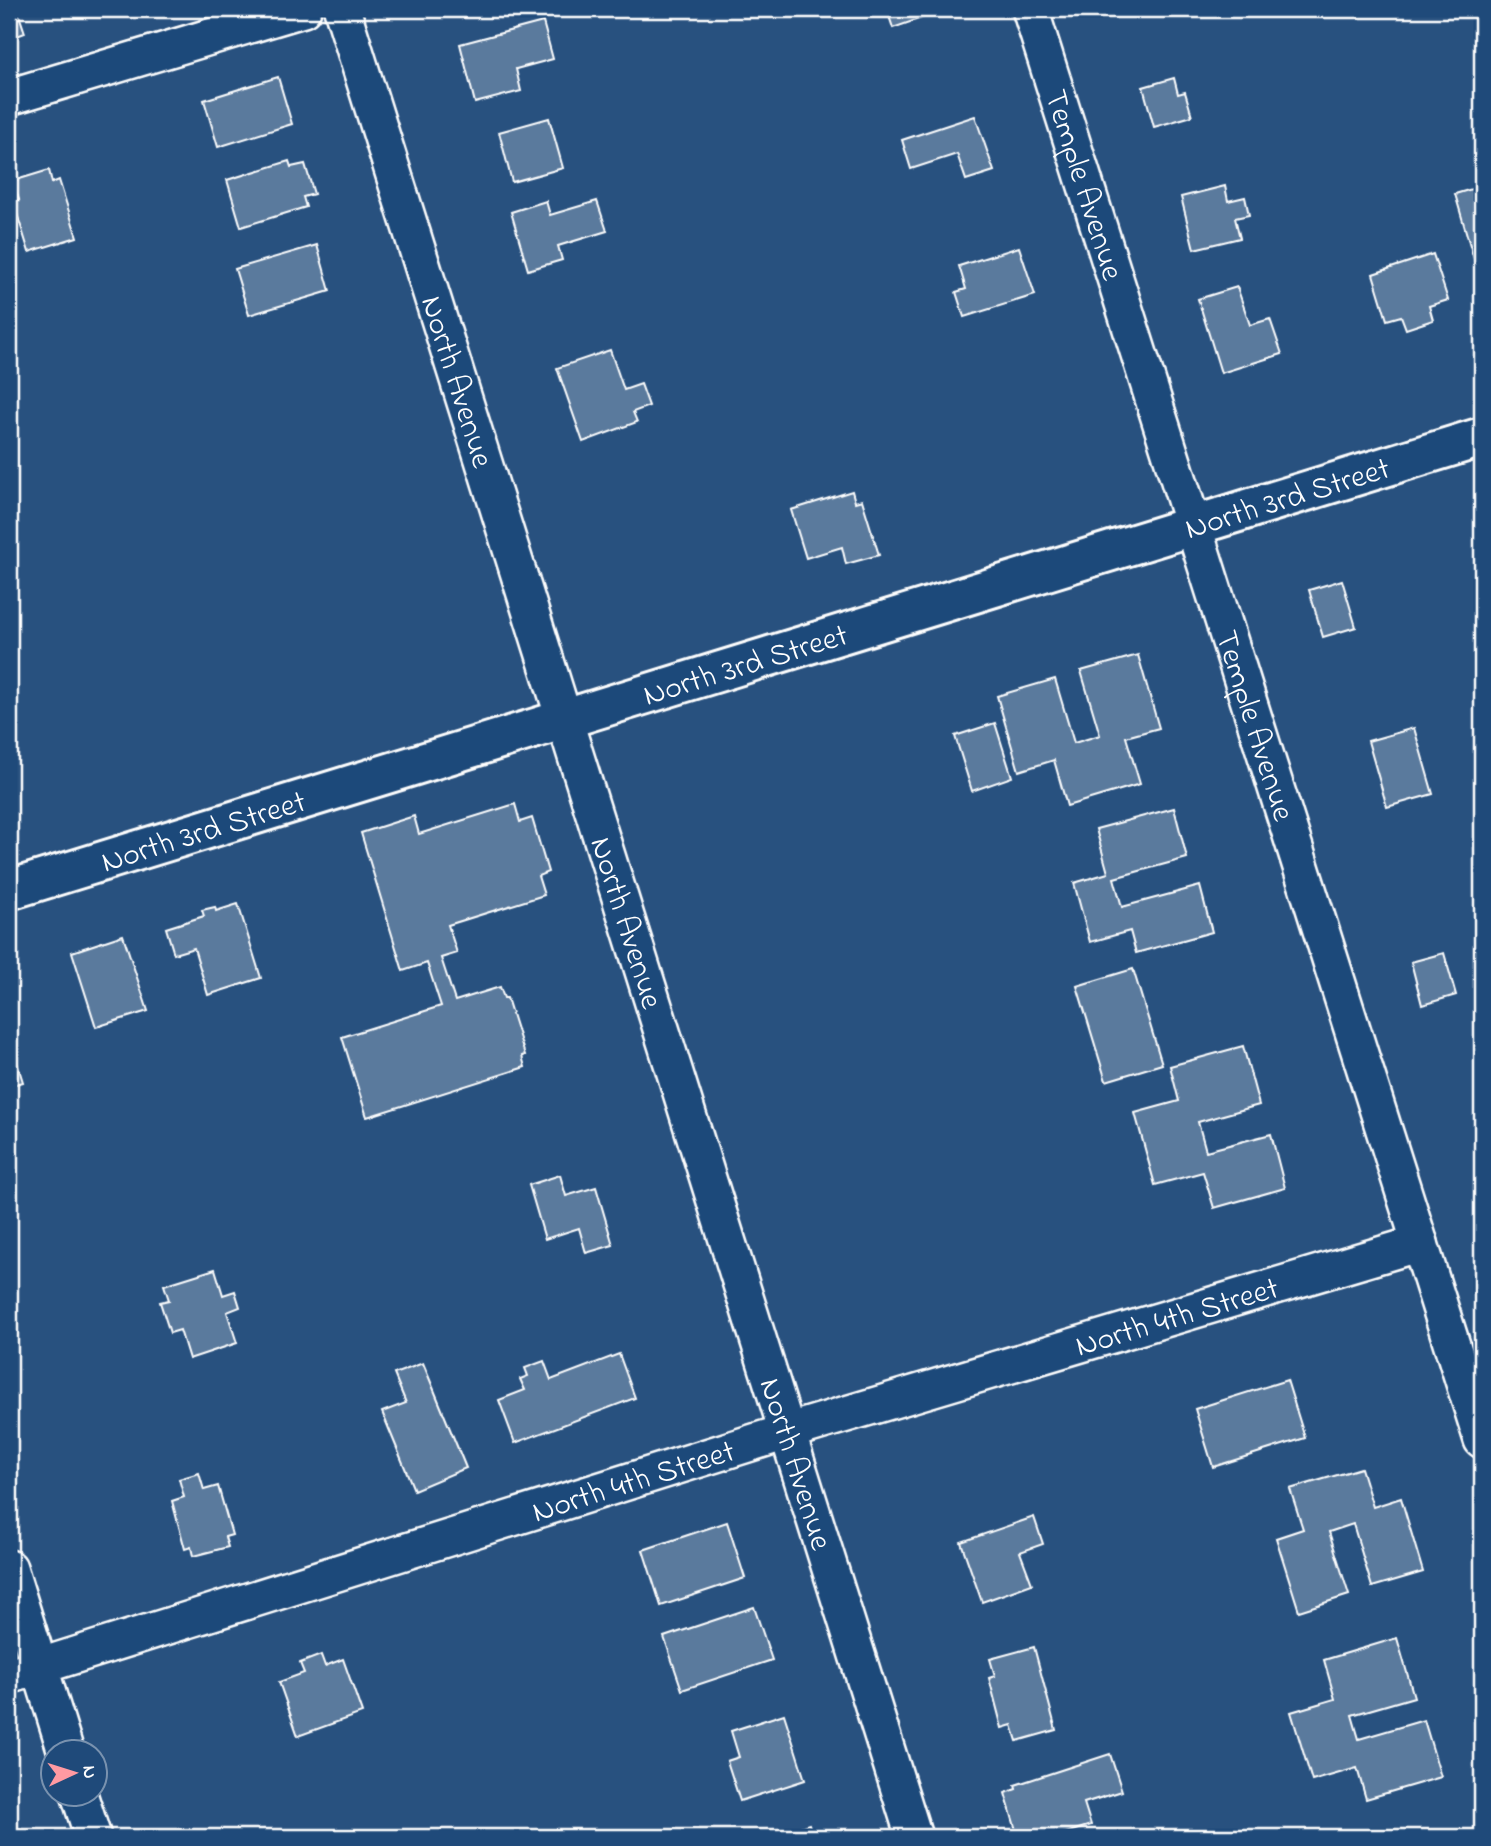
<svg xmlns="http://www.w3.org/2000/svg" width="1491" height="1846" viewBox="0 0 1491 1846" font-family="'Indie Flower',sans-serif">
	<style>
		.building { fill: #5a7a9d; stroke: #fff; stroke-width: 2 }
		.lines { fill: none; stroke-linecap: round; stroke-linejoin: round }
		.street-casing { stroke: #fff; stroke-width: 40 }
		.secondary-casing { stroke: #fff; stroke-width: 44 }
		.street { stroke: #1f4a7a; stroke-width: 35 }
		.secondary { stroke: #1f4a7a; stroke-width: 38 }
		.labels { text-anchor: middle; stroke-width: 5; stroke-linejoin: round; paint-order: stroke }
		.street-label { font-size: 32px; fill: #fff; stroke: #1f4a7a }
	</style>
	<rect width="100%" height="100%" fill="#28517f"/>
	<filter id="ink" filterUnits="userSpaceOnUse"><feTurbulence type="fractalNoise" baseFrequency=".0143" numOctaves="2"/><feDisplacementMap in="SourceGraphic" scale="14" xChannelSelector="R" yChannelSelector="G"/><feConvolveMatrix kernelMatrix="1 2 1 2 8 2 1 2 1" color-interpolation-filters="sRGB"/></filter>
	<g filter="url(#ink)">
		<g class="building">
			<polygon points="9,9 17,9 25,33 9,39"/>
			<polygon points="878,9 941,9 942,11 893,28 887,10 879,13"/>
			<polygon points="543,22 553,59 516,69 521,91 475,103 460,44"/>
			<polygon points="278,77 292,124 218,147 204,100"/>
			<polygon points="1174,78 1178,94 1185,92 1192,116 1154,127 1143,87"/>
			<polygon points="975,116 994,171 966,180 957,154 911,169 902,140"/>
			<polygon points="549,118 563,168 512,182 499,132"/>
			<polygon points="289,161 291,167 305,164 314,194 303,197 306,207 241,227 227,180"/>
			<polygon points="49,170 52,183 59,180 77,237 29,252 13,201 19,200 13,181"/>
			<polygon points="1225,186 1228,201 1245,197 1249,215 1235,218 1240,238 1194,249 1181,197"/>
			<polygon points="1482,186 1482,264 1476,266 1455,194"/>
			<polygon points="546,201 550,215 597,201 607,231 558,246 562,260 528,270 511,212"/>
			<polygon points="317,245 330,291 249,315 235,269"/>
			<polygon points="1019,247 1035,295 964,317 956,292 966,289 959,266"/>
			<polygon points="1433,254 1448,300 1429,306 1433,320 1406,329 1401,316 1387,320 1373,274"/>
			<polygon points="1237,287 1250,325 1270,319 1282,354 1221,373 1198,299"/>
			<polygon points="610,350 624,390 641,384 649,406 633,412 637,422 583,442 557,368"/>
			<polygon points="852,491 855,502 862,500 879,555 846,564 842,547 806,558 791,510"/>
			<polygon points="1342,580 1356,627 1323,637 1309,590"/>
			<polygon points="1138,655 1159,728 1126,737 1140,784 1067,806 1054,760 1019,771 997,696 1055,679 1074,743 1100,735 1081,671"/>
			<polygon points="995,723 1012,777 972,791 955,736"/>
			<polygon points="1414,728 1433,794 1387,807 1368,741"/>
			<polygon points="515,804 520,822 532,818 548,872 538,876 544,895 448,925 457,953 441,958 455,1001 500,987 504,998 507,998 525,1055 522,1056 525,1067 367,1117 342,1037 441,1006 427,963 403,971 361,833 414,816 419,834"/>
			<polygon points="1174,808 1187,858 1114,878 1122,907 1200,886 1212,932 1136,953 1130,931 1090,942 1074,883 1108,873 1096,829"/>
			<polygon points="238,904 261,978 208,995 194,948 174,954 166,928 204,916 202,910 215,907 216,911"/>
			<polygon points="123,935 148,1011 96,1027 72,952"/>
			<polygon points="1444,953 1456,995 1422,1005 1411,962"/>
			<polygon points="1133,969 1162,1064 1106,1081 1077,986"/>
			<polygon points="9,1037 23,1082 9,1086"/>
			<polygon points="1243,1046 1259,1105 1198,1122 1206,1151 1271,1134 1285,1188 1214,1208 1203,1172 1155,1185 1135,1113 1179,1101 1170,1066"/>
			<polygon points="560,1175 566,1196 596,1187 613,1245 586,1253 579,1228 545,1239 529,1185"/>
			<polygon points="215,1269 223,1295 235,1291 240,1307 227,1312 237,1343 189,1359 180,1330 170,1333 160,1302 169,1300 164,1285"/>
			<polygon points="619,1354 635,1398 515,1443 499,1400 525,1390 520,1379 528,1376 525,1368 544,1361 551,1380"/>
			<polygon points="423,1363 466,1468 414,1490 382,1412 406,1403 394,1374"/>
			<polygon points="1287,1380 1305,1438 1213,1467 1195,1409"/>
			<polygon points="1361,1468 1373,1507 1401,1498 1423,1572 1372,1587 1353,1524 1329,1532 1349,1595 1299,1611 1276,1538 1303,1529 1290,1489"/>
			<polygon points="199,1473 204,1490 218,1486 232,1535 225,1537 228,1547 193,1556 191,1547 185,1549 172,1501 184,1497 179,1479"/>
			<polygon points="1034,1517 1043,1544 1020,1552 1032,1584 982,1602 961,1542"/>
			<polygon points="727,1522 745,1578 661,1606 643,1550"/>
			<polygon points="754,1607 772,1660 682,1690 664,1637"/>
			<polygon points="1397,1638 1414,1697 1352,1715 1359,1739 1424,1720 1441,1777 1366,1799 1357,1768 1312,1781 1291,1712 1335,1699 1324,1660"/>
			<polygon points="1034,1647 1056,1730 1017,1741 1012,1725 1002,1728 989,1678 995,1676 990,1659"/>
			<polygon points="321,1655 325,1666 343,1659 362,1713 298,1736 279,1682 304,1673 300,1663"/>
			<polygon points="784,1714 805,1780 740,1801 727,1761 739,1757 731,1731"/>
			<polygon points="1110,1754 1122,1791 1084,1803 1091,1825 1053,1837 1018,1837 1005,1793 1016,1789 1015,1785"/>
			<polygon points="809,1824 812,1833 822,1830 824,1837 776,1837 775,1835"/>
		</g>
		<g class="lines">
			<defs>
				<g id="street">
					<path id="s1" d="M342 9 914 1837"/>
					<path id="s2" d="M1030 9 1482 1440"/>
					<polyline points="9,97 303,9"/>
					<polyline points="9,1568 66,1752"/>
					<path id="s3" d="M9 1676 786 1432 1420 1243"/>
					<polyline points="79,1794 93,1837"/>
				</g>
				<g id="secondary">
					<path id="s4" d="M9 890 1482 437"/>
				</g>
			</defs>
			<use href="#street" class="street-casing"/>
			<use href="#secondary" class="secondary-casing"/>
			<use href="#street" class="street"/>
			<use href="#secondary" class="secondary"/>
		</g>
	</g>
	<g class="labels">
		<g class="street-label">
			<text dy="11" stroke="none"><textPath href="#s2" startOffset="184">Temple Avenue</textPath></text>
			<text dy="11" stroke="none"><textPath href="#s1" startOffset="390">North Avenue</textPath></text>
			<text dy="11" stroke="none"><textPath href="#s4" startOffset="1337">North 3rd Street</textPath></text>
			<text dy="11" stroke="none"><textPath href="#s4" startOffset="770">North 3rd Street</textPath></text>
			<text dy="11" stroke="none"><textPath href="#s2" startOffset="751">Temple Avenue</textPath></text>
			<text dy="11" stroke="none"><textPath href="#s4" startOffset="203">North 3rd Street</textPath></text>
			<text dy="11" stroke="none"><textPath href="#s1" startOffset="957">North Avenue</textPath></text>
			<text dy="11" stroke="none"><textPath href="#s3" startOffset="1222">North 4th Street</textPath></text>
			<text dy="11" stroke="none"><textPath href="#s1" startOffset="1524">North Avenue</textPath></text>
			<text dy="11" stroke="none"><textPath href="#s3" startOffset="654">North 4th Street</textPath></text>
		</g>
	</g>
	<rect width="1491" height="1846" fill="none" stroke="#1f4a7a" stroke-width="35"/>
	<rect x="18" y="18" width="1456" height="1811" fill="none" stroke="#fff" stroke-width="2.5" filter="url(#ink)"/>
	<g transform="translate(74 1773) rotate(86)"><circle r="33" fill="#1f4a7a" stroke="#7992af" stroke-width="2"/>
	<path d="M0-5L12 26L0 18L-12 26Z" fill="#ff9aa2"/>
	<text y="-10" font-size="19" font-weight="bold" text-anchor="middle" fill="#ffffff">N</text>
	</g>
</svg>
